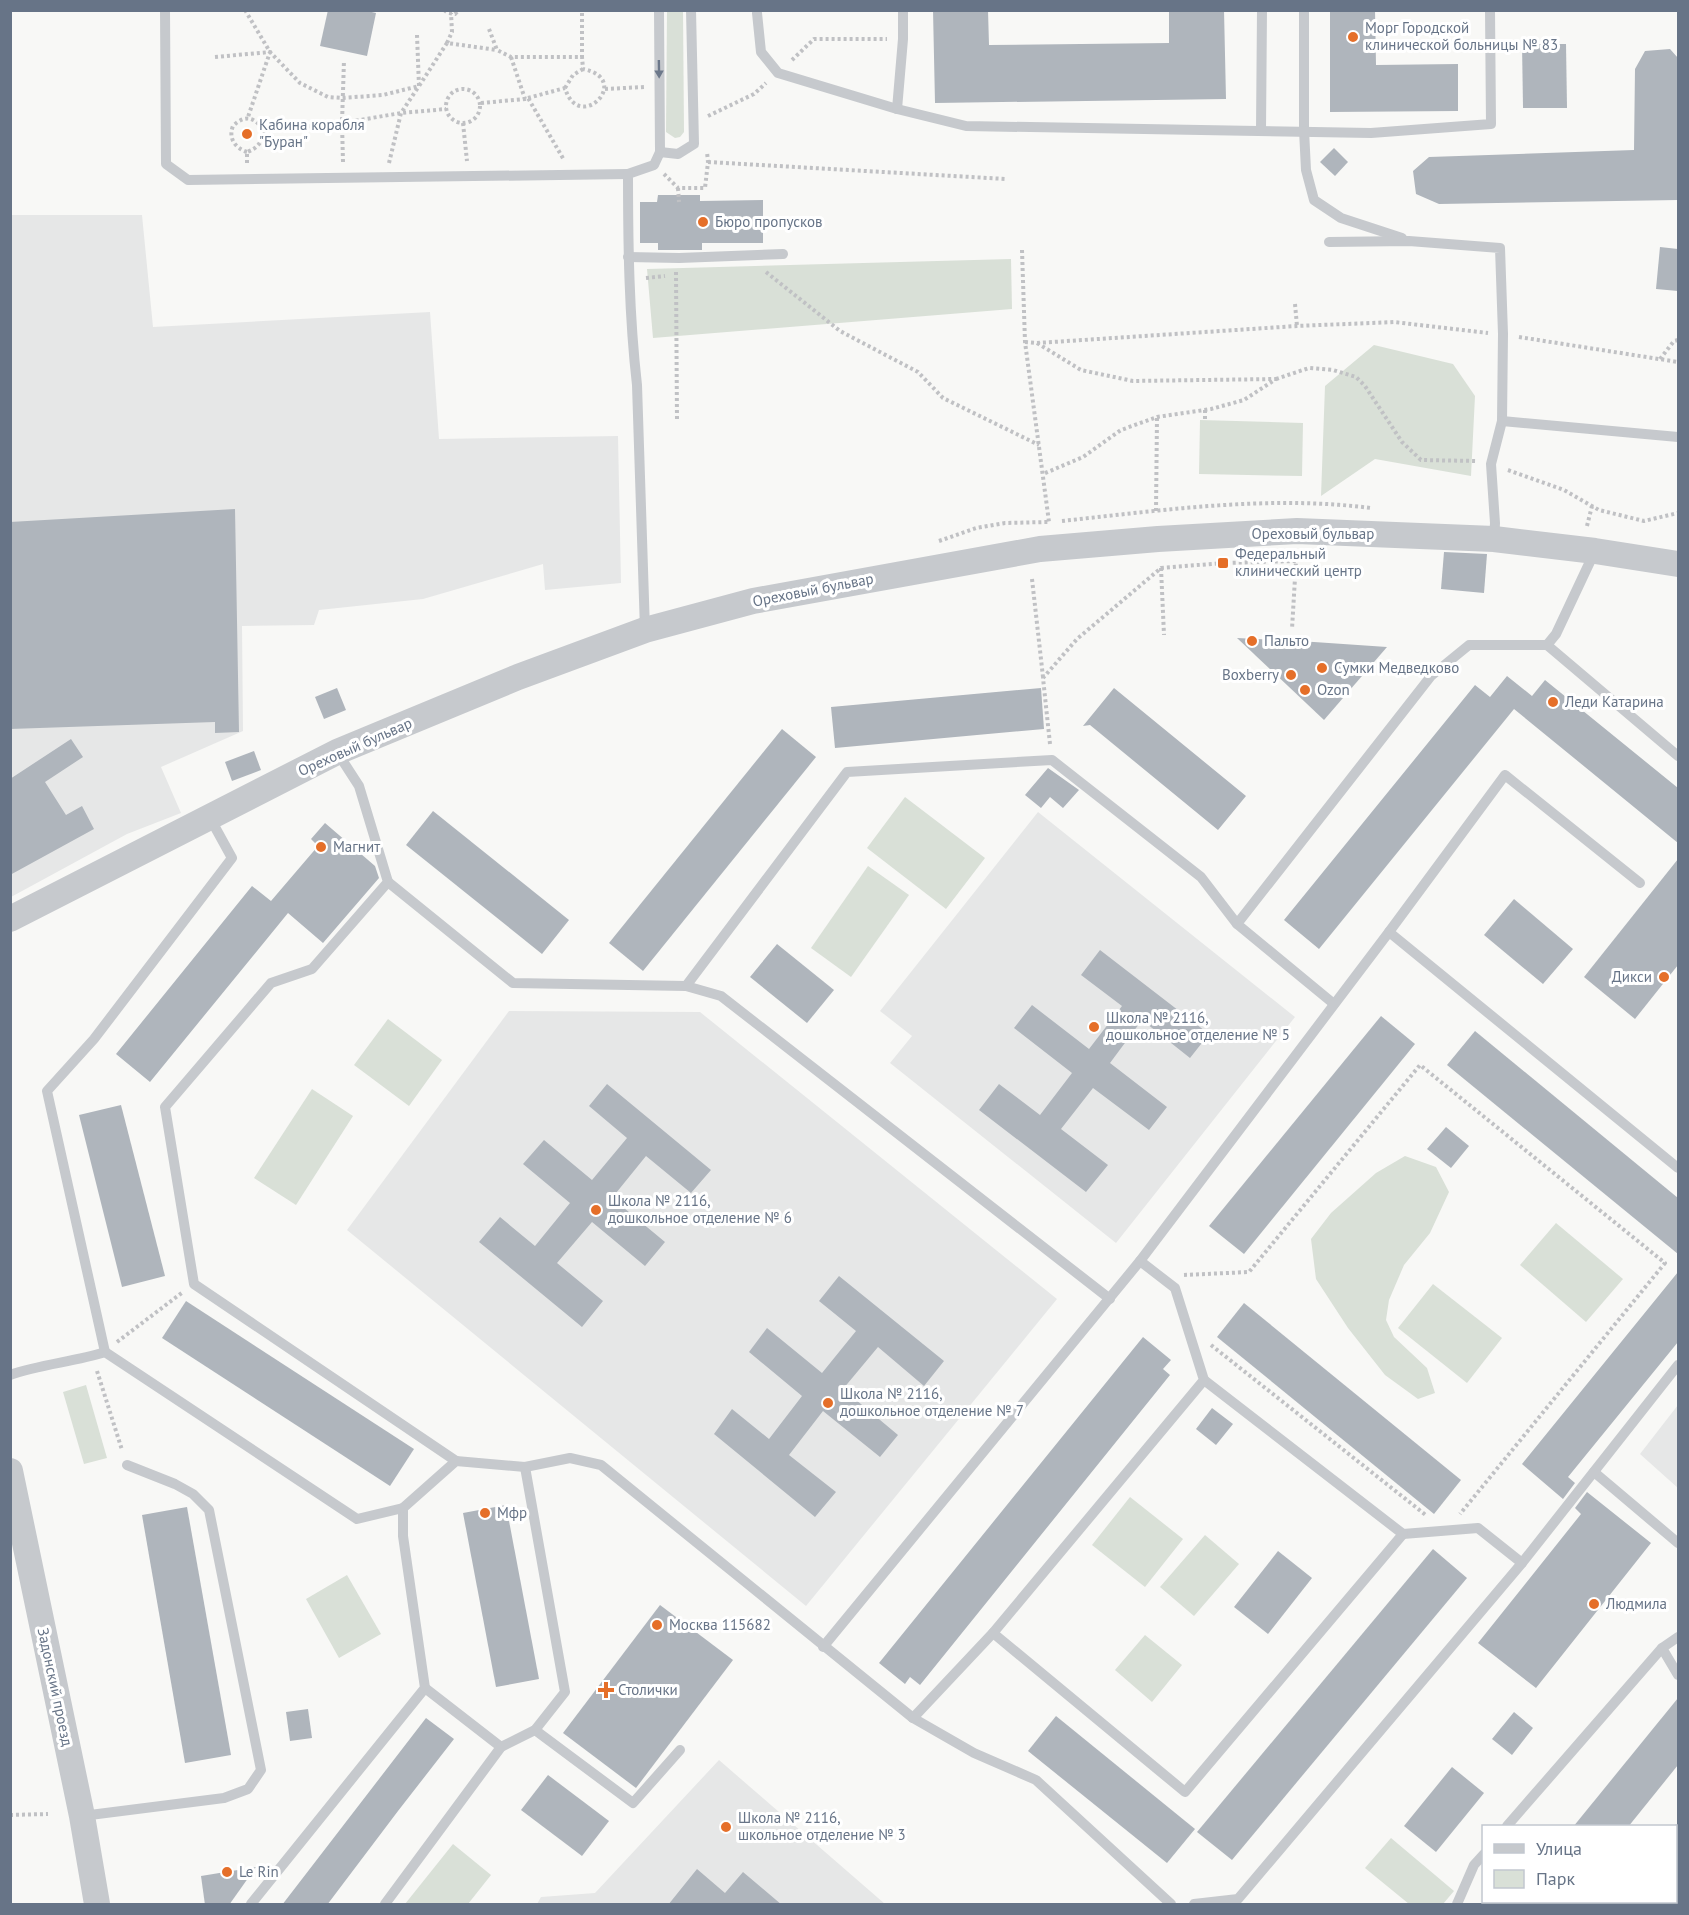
<svg xmlns="http://www.w3.org/2000/svg" width="1689" height="1915" viewBox="0 0 1689 1915" font-family="'PT Sans',sans-serif">
	<style>
		.built { fill: #e6e7e7 }
		.green { fill: #d9e0d7 }
		.building { fill: #afb5bc }
		.lines { fill: none; stroke-linecap: round; stroke-linejoin: round }
		.path { stroke: #c0c1c4; stroke-width: 4; stroke-dasharray: 3 3; stroke-linecap: butt }
		.service { stroke: #c6c9cd; stroke-width: 10 }
		.tertiary { stroke: #c6c9cd; stroke-width: 26 }
		.oneway { fill: #6c788a }
		.poi-dot { fill: #e56f29; stroke: #fff; stroke-width: 2 }
		.labels { text-anchor: middle; stroke-width: 6; stroke-linejoin: round; paint-order: stroke }
		.poi-label { font-size: 15px; fill: #677487; stroke: #fff; text-anchor: start }
		.street-label { font-size: 15px; fill: #677487; stroke: #fff }
	</style>
	<rect width="100%" height="100%" fill="#f8f8f6"/>
	<g class="built">
		<polygon points="11,215 142,215 153,327 430,312 439,439 618,436 621,583 545,590 543,564 423,599 319,610 314,625 242,626 243,731 161,767 181,813 127,834 11,897"/>
		<polygon points="1038,812 1295,1017 1116,1243 890,1063 912,1036 880,1011"/>
		<polygon points="509,1011 700,1012 1057,1299 806,1606 347,1230"/>
		<polygon points="1678,1405 1678,1488 1640,1454"/>
		<polygon points="719,1760 885,1904 537,1904 541,1897 595,1893"/>
	</g>
	<g class="green">
		<polygon points="667,11 683,11 684,132 680,137 675,138 666,132"/>
		<polygon points="1011,259 1012,309 653,338 647,269"/>
		<polygon points="1374,345 1453,364 1475,396 1471,476 1375,459 1321,496 1325,386"/>
		<polygon points="1200,420 1303,423 1302,476 1199,474"/>
		<polygon points="905,797 985,858 946,909 867,848"/>
		<polygon points="868,866 909,895 851,977 811,948"/>
		<polygon points="388,1019 442,1060 409,1106 354,1065"/>
		<polygon points="312,1089 353,1116 296,1205 254,1178"/>
		<polygon points="1405,1156 1436,1167 1449,1192 1430,1233 1404,1265 1389,1300 1386,1320 1394,1337 1427,1368 1435,1393 1418,1399 1385,1375 1348,1328 1316,1279 1311,1239 1331,1213 1376,1173"/>
		<polygon points="1556,1223 1623,1279 1586,1322 1520,1265"/>
		<polygon points="1433,1284 1502,1338 1467,1383 1398,1328"/>
		<polygon points="86,1385 107,1458 84,1464 63,1392"/>
		<polygon points="1130,1497 1183,1539 1145,1587 1092,1545"/>
		<polygon points="1205,1535 1239,1564 1194,1616 1160,1587"/>
		<polygon points="347,1575 381,1634 339,1658 306,1599"/>
		<polygon points="1145,1635 1182,1665 1152,1702 1115,1670"/>
		<polygon points="1391,1838 1454,1891 1443,1904 1409,1904 1365,1868"/>
		<polygon points="453,1844 491,1875 468,1904 405,1904"/>
	</g>
	<g class="building">
		<polygon points="328,10 363,10 376,13 367,56 320,46"/>
		<polygon points="933,10 988,10 989,45 1169,43 1169,10 1224,10 1226,99 935,103"/>
		<polygon points="1330,10 1375,10 1376,65 1458,64 1458,111 1330,112"/>
		<polygon points="1522,44 1566,44 1567,108 1523,108"/>
		<polygon points="1670,49 1678,58 1678,200 1439,204 1416,194 1413,171 1429,157 1634,150 1635,69 1645,51"/>
		<polygon points="1334,148 1348,162 1335,176 1320,162"/>
		<polygon points="658,195 700,195 700,201 763,200 763,243 702,243 702,250 658,250 658,243 640,243 640,202 657,202"/>
		<polygon points="1660,247 1678,249 1678,291 1656,289"/>
		<polygon points="235,509 239,732 215,733 215,722 10,729 10,522"/>
		<polygon points="1444,552 1487,554 1484,593 1441,589"/>
		<polygon points="1237,638 1314,642 1387,647 1324,720"/>
		<polygon points="1507,676 1532,696 1545,680 1678,788 1678,843 1514,709 1319,949 1284,920 1475,685 1490,697"/>
		<polygon points="337,688 346,710 324,719 315,697"/>
		<polygon points="1041,688 1044,729 835,748 831,707"/>
		<polygon points="1114,688 1246,796 1218,830 1090,725 1083,726"/>
		<polygon points="782,729 816,757 643,971 609,943"/>
		<polygon points="71,739 83,757 45,782 66,815 82,806 94,829 10,875 10,779"/>
		<polygon points="254,751 261,770 232,781 225,762"/>
		<polygon points="1048,768 1079,790 1063,808 1050,797 1041,808 1025,795"/>
		<polygon points="433,811 569,920 542,954 406,845"/>
		<polygon points="325,823 375,866 379,878 323,943 288,913 150,1082 116,1054 252,886 271,901 318,846 311,839"/>
		<polygon points="1678,859 1678,965 1635,1019 1584,977"/>
		<polygon points="1514,899 1573,949 1543,984 1484,935"/>
		<polygon points="777,944 834,990 807,1023 750,977"/>
		<polygon points="1100,950 1209,1034 1190,1058 1142,1020 1110,1063 1167,1107 1149,1130 1093,1088 1061,1129 1108,1165 1086,1192 979,1110 999,1084 1040,1115 1072,1073 1014,1028 1032,1005 1089,1049 1122,1006 1081,975"/>
		<polygon points="1381,1016 1415,1044 1244,1254 1209,1226"/>
		<polygon points="1475,1031 1678,1198 1678,1254 1447,1065"/>
		<polygon points="607,1084 711,1170 691,1193 646,1156 612,1198 665,1242 645,1266 592,1222 557,1263 603,1301 582,1327 479,1242 500,1217 535,1246 570,1203 523,1164 544,1140 592,1180 627,1138 589,1106"/>
		<polygon points="121,1105 165,1276 122,1287 79,1115"/>
		<polygon points="1446,1127 1469,1146 1451,1168 1427,1149"/>
		<polygon points="1678,1272 1678,1342 1568,1477 1575,1483 1563,1499 1522,1464"/>
		<polygon points="839,1276 944,1361 924,1386 878,1347 843,1389 898,1435 880,1457 823,1411 789,1455 836,1492 815,1517 714,1434 732,1409 769,1439 802,1396 749,1352 767,1328 822,1373 856,1331 819,1301"/>
		<polygon points="186,1301 414,1449 390,1486 162,1338"/>
		<polygon points="1244,1303 1461,1480 1434,1514 1217,1337"/>
		<polygon points="1143,1337 1171,1360 1163,1369 1170,1375 920,1685 910,1677 905,1684 879,1663"/>
		<polygon points="1212,1408 1233,1424 1216,1445 1196,1429"/>
		<polygon points="1587,1492 1651,1543 1536,1688 1478,1643 1581,1514 1575,1508"/>
		<polygon points="506,1505 539,1679 496,1687 463,1513"/>
		<polygon points="187,1507 231,1755 185,1763 142,1515"/>
		<polygon points="1433,1549 1467,1578 1232,1860 1197,1832"/>
		<polygon points="1278,1551 1312,1578 1268,1634 1234,1607"/>
		<polygon points="660,1605 733,1660 636,1788 563,1733"/>
		<polygon points="1678,1698 1678,1765 1628,1827 1573,1827"/>
		<polygon points="308,1709 312,1738 290,1741 286,1712"/>
		<polygon points="1514,1712 1533,1728 1512,1755 1492,1739"/>
		<polygon points="1056,1716 1195,1829 1167,1863 1028,1751"/>
		<polygon points="426,1718 454,1739 398,1811 327,1905 282,1905"/>
		<polygon points="1452,1767 1484,1793 1436,1852 1404,1826"/>
		<polygon points="548,1775 609,1821 582,1856 521,1810"/>
		<polygon points="256,1867 229,1905 205,1905 201,1876"/>
		<polygon points="697,1869 725,1893 743,1872 782,1905 668,1905"/>
	</g>
	<g class="lines">
		<g class="path">
			<polyline points="245,10 270,52 300,83 328,97 342,98 383,95 419,86 447,43 497,50"/>
			<polyline points="444,10 448,13 455,14 459,10"/>
			<polyline points="489,29 497,50 511,57 582,57 582,10"/>
			<polyline points="447,43 452,32 451,13"/>
			<polyline points="215,57 270,52 248,117"/>
			<polyline points="511,57 525,99 528,98 564,160"/>
			<polyline points="792,60 814,39 887,39"/>
			<polyline points="565,88 573,75 583,69"/>
			<polyline points="605,89 644,87"/>
			<circle cx="463" cy="106" r="17"/>
			<path d="M528 98 565 88C579 135 634 79 583 69L582 57"/>
			<polyline points="481,103 525,99"/>
			<polyline points="708,116 754,94 766,83"/>
			<polyline points="463,123 467,161"/>
			<path d="M247 152C235 148 228 138 233 126 245 114 255 117 264 131"/>
			<polyline points="343,162 342,123 344,60"/>
			<polyline points="708,162 1006,179"/>
			<path d="M247 163V152C258 148 262 142 264 131L342 123 401 113 446 109"/>
			<polyline points="389,163 401,113 419,86 417,35"/>
			<polyline points="664,174 678,188 705,188 708,162 707,152"/>
			<polyline points="678,188 679,202"/>
			<polyline points="1022,250 1025,342 1049,522"/>
			<polyline points="676,272 677,421"/>
			<polyline points="766,272 840,331 918,372 943,398 1039,445"/>
			<polyline points="646,278 665,276"/>
			<polyline points="1295,304 1297,326"/>
			<polyline points="1519,337 1678,362"/>
			<polyline points="1025,342 1037,343 1297,326 1394,322 1488,333"/>
			<polyline points="1037,343 1081,370 1133,381 1276,379 1244,400 1211,409 1157,417 1121,430 1083,457 1043,474"/>
			<polyline points="1660,359 1674,341 1678,340"/>
			<polyline points="1276,379 1309,368 1333,370 1356,377 1365,386 1402,442 1421,460 1477,461"/>
			<polyline points="1205,410 1205,421"/>
			<polyline points="1508,470 1564,490 1599,510 1644,521 1678,513"/>
			<polyline points="1156,511 1157,417"/>
			<path d="M1062 521C1164 510 1269 495 1371 508"/>
			<polyline points="1587,526 1592,506"/>
			<polyline points="939,541 976,528 1005,523 1048,522"/>
			<polyline points="1161,568 1164,635"/>
			<polyline points="1032,579 1043,677"/>
			<polyline points="1050,744 1043,678 1077,639 1161,568 1223,563 1296,561 1292,629"/>
			<polyline points="1184,1275 1249,1272 1420,1065 1665,1263 1460,1514"/>
			<polyline points="117,1342 183,1292"/>
			<polyline points="1211,1345 1427,1516"/>
			<polyline points="97,1371 122,1450"/>
			<polyline points="10,1815 48,1814"/>
		</g>
		<g class="service">
			<polyline points="165,10 166,164 188,180 628,174"/>
			<polyline points="659,10 660,152 678,154 694,144 691,10"/>
			<polyline points="1304,10 1304,130 1306,170 1314,200 1341,218 1402,238"/>
			<polyline points="757,13 761,52 778,73 897,109 966,126 1371,133 1491,124 1490,10"/>
			<polyline points="897,109 903,39 903,10"/>
			<polyline points="1261,130 1262,10"/>
			<polyline points="1329,242 1409,241 1500,248 1503,334 1502,421 1491,464 1495,523 1494,539"/>
			<polyline points="628,257 679,258 783,254"/>
			<polyline points="1502,421 1678,437"/>
			<path d="M645 630 637 385C629 315 628 244 628 174L654 165 660 152"/>
			<polyline points="1547,645 1678,756"/>
			<polyline points="337,752 359,786 388,882 312,969 271,983 165,1107 194,1284 456,1461"/>
			<polyline points="388,882 513,983 686,986 721,996 1110,1299"/>
			<polyline points="1389,932 1505,775 1640,883"/>
			<polyline points="686,986 847,772 1052,760 1201,877 1237,924"/>
			<polyline points="1334,1004 1237,924 1431,676 1469,645 1547,645 1556,634 1595,551"/>
			<polyline points="105,1352 47,1091 94,1039 232,858 210,818"/>
			<path d="M10 1375C41 1364 74 1362 105 1352L357 1519 403 1508V1536L425 1688 251 1904"/>
			<polyline points="1594,1472 1678,1543"/>
			<polyline points="403,1508 456,1461 525,1467 570,1458 601,1465 913,1718 974,1753 1036,1780 1171,1904"/>
			<polyline points="1403,1534 1478,1528 1522,1563"/>
			<polyline points="993,1633 1185,1792 1403,1534 1204,1380"/>
			<polyline points="823,1647 1140,1261 1389,932 1678,1168"/>
			<polyline points="1662,1648 1678,1675"/>
			<polyline points="425,1688 501,1747"/>
			<polyline points="913,1718 993,1633 1204,1380 1175,1288 1140,1261"/>
			<polyline points="535,1730 633,1803 680,1750"/>
			<polyline points="82,1816 224,1798 248,1789 261,1770 209,1510 193,1494 175,1484 127,1465"/>
			<polyline points="1507,1826 1662,1648 1678,1637"/>
			<polyline points="1676,1832 1678,1829"/>
			<polyline points="385,1904 501,1747 535,1730 565,1692 525,1467"/>
			<polyline points="1194,1904 1238,1899 1522,1563 1678,1365"/>
			<polyline points="1457,1904 1474,1865 1484,1854"/>
			<polyline points="1600,1904 1602,1902"/>
		</g>
		<g class="tertiary">
			<polyline points="10,919 337,752 518,677 645,630 753,601 1040,549 1158,539 1297,531 1494,539 1595,551 1678,564"/>
			<polyline points="10,1471 82,1816 97,1904"/>
		</g>
	</g>
	<defs><path id="oneway-solid" d="M-6-.8H1V-3.2L6.5 0L1 3.2V.8H-6Z" transform="scale(1.5)"/></defs>
	<use class="oneway" href="#oneway-solid" transform="translate(659 69) rotate(89)"/>
	<g class="poi-dot">
		<circle cx="1353" cy="37" r="6"/>
		<circle cx="247" cy="134" r="6"/>
		<circle cx="703" cy="222" r="6"/>
		<rect x="1217" y="557" width="12" height="12" rx="3"/>
		<circle cx="1252" cy="641" r="6"/>
		<circle cx="1322" cy="668" r="6"/>
		<circle cx="1291" cy="675" r="6"/>
		<circle cx="1305" cy="690" r="6"/>
		<circle cx="1553" cy="702" r="6"/>
		<circle cx="321" cy="847" r="6"/>
		<circle cx="1664" cy="977" r="6"/>
		<circle cx="1094" cy="1027" r="6"/>
		<circle cx="596" cy="1210" r="6"/>
		<circle cx="828" cy="1403" r="6"/>
		<circle cx="485" cy="1513" r="6"/>
		<circle cx="1594" cy="1604" r="6"/>
		<circle cx="657" cy="1625" r="6"/>
		<path d="M603 1681h6v6h6v6h-6v6h-6v-6h-6v-6h6z"/>
		<circle cx="726" cy="1827" r="6"/>
		<circle cx="227" cy="1872" r="6"/>
	</g>
	<g class="labels">
		<g class="poi-label">
			<text x="1365" y="33">Морг Городской<tspan x="1365" dy="17">клинической больницы № 83</tspan></text>
			<text x="259" y="130">Кабина корабля<tspan x="259" dy="17">"Буран"</tspan></text>
			<text x="715" y="227">Бюро пропусков</text>
			<text x="1235" y="559">Федеральный<tspan x="1235" dy="17">клинический центр</tspan></text>
			<text x="1264" y="646">Пальто</text>
			<text x="1334" y="673">Сумки Медведково</text>
			<text x="1279" y="680" text-anchor="end">Boxberry</text>
			<text x="1317" y="695">Ozon</text>
			<text x="1565" y="707">Леди Катарина</text>
			<text x="333" y="852">Магнит</text>
			<text x="1652" y="982" text-anchor="end">Дикси</text>
			<text x="1106" y="1023">Школа № 2116,<tspan x="1106" dy="17">дошкольное отделение № 5</tspan></text>
			<text x="608" y="1206">Школа № 2116,<tspan x="608" dy="17">дошкольное отделение № 6</tspan></text>
			<text x="840" y="1399">Школа № 2116,<tspan x="840" dy="17">дошкольное отделение № 7</tspan></text>
			<text x="497" y="1518">Мфр</text>
			<text x="1606" y="1609">Людмила</text>
			<text x="669" y="1630">Москва 115682</text>
			<text x="618" y="1695">Столички</text>
			<text x="738" y="1823">Школа № 2116,<tspan x="738" dy="17">школьное отделение № 3</tspan></text>
			<text x="239" y="1877">Le Rin</text>
		</g>
		<g class="street-label">
			<text x="1313" y="539">Ореховый бульвар</text>
			<text transform="translate(813 590) rotate(-11)" y="5">Ореховый бульвар</text>
			<text transform="translate(355 747) rotate(-24)" y="5">Ореховый бульвар</text>
			<text transform="translate(55 1687) rotate(78)" y="5">Задонский проезд</text>
		</g>
	</g>
	<rect width="1689" height="1915" fill="none" stroke="#677487" stroke-width="24"/>
	<rect x="1482" y="1825" width="195" height="78" fill="#ffffff" stroke="#c2c7cf" stroke-width="1.5"/>
	<rect x="1494" y="1844" width="30" height="9" fill="#c6c9cd" stroke="#c2c7cf" stroke-width="1.5"/>
	<text x="1536" y="1855" font-size="18" fill="#677487">Улица</text>
	<rect x="1494" y="1870" width="30" height="18" fill="#d9e0d7" stroke="#c2c7cf" stroke-width="1.5"/>
	<text x="1536" y="1885" font-size="18" fill="#677487">Парк</text>
</svg>
